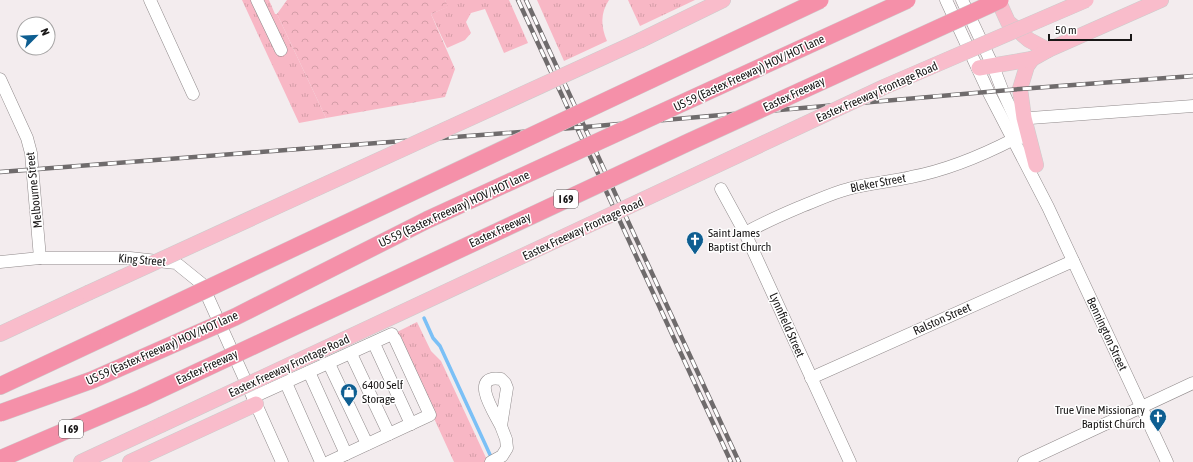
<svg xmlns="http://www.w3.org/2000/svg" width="1193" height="462" viewBox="0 0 1193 462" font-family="'Asap Condensed',sans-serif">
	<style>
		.grass { fill: url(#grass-tufts) }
		.forest { fill: url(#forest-crowns) }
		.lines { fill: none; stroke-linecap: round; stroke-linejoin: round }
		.stream { stroke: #7bc0f6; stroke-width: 3.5 }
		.minor-casing { stroke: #908a8b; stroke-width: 13 }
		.major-casing { stroke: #ccc; stroke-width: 16 }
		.highway-casing { stroke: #ccc; stroke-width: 18 }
		.minor { stroke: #fff; stroke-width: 12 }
		.major { stroke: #f9bccb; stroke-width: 15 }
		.highway { stroke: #f590a9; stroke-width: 17 }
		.rail-casing { stroke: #6f6b6c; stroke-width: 4.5 }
		.rail { stroke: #fff; stroke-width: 3; stroke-dasharray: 9; stroke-linecap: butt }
		.major-bridge-casing { stroke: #ccc; stroke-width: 16; stroke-linecap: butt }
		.highway-bridge-casing { stroke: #ccc; stroke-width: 18; stroke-linecap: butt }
		.major-bridge { stroke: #f9bccb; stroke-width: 15 }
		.highway-bridge { stroke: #f590a9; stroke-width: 17 }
		.labels { text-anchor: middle; stroke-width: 3; stroke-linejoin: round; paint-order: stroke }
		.shield { fill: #fff; stroke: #5e5d5d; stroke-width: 1 }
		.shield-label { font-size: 11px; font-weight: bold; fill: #191717 }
		.street-label { font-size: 12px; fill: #191717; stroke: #fff }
		.poi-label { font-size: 12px; fill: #191717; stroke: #fff; text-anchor: start }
	</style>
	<defs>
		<pattern id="grass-tufts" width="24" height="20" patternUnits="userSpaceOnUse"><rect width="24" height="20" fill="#f8b7c5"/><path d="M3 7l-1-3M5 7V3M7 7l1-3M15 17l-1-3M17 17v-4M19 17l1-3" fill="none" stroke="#d49da8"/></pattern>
		<pattern id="forest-crowns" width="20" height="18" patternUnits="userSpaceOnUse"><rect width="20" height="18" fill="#f8b7c5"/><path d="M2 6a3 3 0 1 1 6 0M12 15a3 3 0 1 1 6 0" fill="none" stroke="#d49da8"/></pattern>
	</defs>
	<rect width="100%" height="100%" fill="#f3ecee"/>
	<g class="grass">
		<polygon points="242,0 269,0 275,14 277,14 326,118 299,123"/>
		<polygon points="445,0 509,0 528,43 504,53 485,9 471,13 466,22 471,33 465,40 447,48 431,14 447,7"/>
		<path d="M537 0H609C600 13 601 27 607 41L564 61Z"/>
		<polygon points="628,0 695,0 640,26"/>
		<polygon points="417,322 431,351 441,361 488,462 454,462 395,333"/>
	</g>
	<polygon class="forest" points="287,0 445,0 448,7 431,14 455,69 445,97 326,118 277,14"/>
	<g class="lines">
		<polyline class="stream" points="424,318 433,338 440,346 492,459"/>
		<defs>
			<g id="minor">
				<polyline points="150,0 193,94"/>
				<polyline points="257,0 281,50"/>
				<polyline points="946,0 989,93 1048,207 1167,462"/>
				<polyline points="962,0 993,66 1003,92 1024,138"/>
				<polyline points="0,79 27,138 31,153 40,258"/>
				<polyline points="1017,119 1193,106"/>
				<polyline points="721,189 745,233 850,462"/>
				<path d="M745 233C763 223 781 215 800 207 816 201 832 193 848 189 869 183 890 182 911 177 948 170 981 156 1014 139"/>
				<polyline points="0,262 40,258 130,258 176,263 202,284 282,462"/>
				<polyline points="376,348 411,424"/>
				<polyline points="353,358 389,434"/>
				<polyline points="331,368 367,444"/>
				<polyline points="309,372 346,454"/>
				<polyline points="811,378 1073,261"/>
				<polyline points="286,383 321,462"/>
				<polyline points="253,397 392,334"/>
				<polyline points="329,462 430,415 395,339"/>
				<path d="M491 462 502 456 507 448 506 439 501 426 507 388 505 383 501 379C468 374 495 414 501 426"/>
				<polyline points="1024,462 1193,383"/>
			</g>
			<g id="major">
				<polyline points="998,0 1008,22 1029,40 1048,50"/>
				<polyline points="641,40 723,0"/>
				<polyline points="1032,59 1027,66 1020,89 1024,118 1036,165"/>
				<polyline points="979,68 1032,59 1048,50 1161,0"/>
				<polyline points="0,334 88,293"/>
				<polyline points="81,462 161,425"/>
				<polyline points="130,462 256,404"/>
			</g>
			<g id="highway">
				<polyline points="0,386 109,335"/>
				<polyline points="0,459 142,398"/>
			</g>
		</defs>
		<use href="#minor" class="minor-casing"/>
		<use href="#major" class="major-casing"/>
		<use href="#highway" class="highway-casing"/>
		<use href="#minor" class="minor"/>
		<use href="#major" class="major"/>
		<use href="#highway" class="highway"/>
		<defs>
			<g id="rail">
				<polyline points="518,0 731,462"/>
				<polyline points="526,0 739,462"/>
				<polyline points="0,172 585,127 1020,89 1193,76"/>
			</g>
		</defs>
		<use href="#rail" class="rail-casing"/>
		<use href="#rail" class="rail"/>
		<defs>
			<g id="major-bridge">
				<polyline points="88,293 641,40"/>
				<polyline points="161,425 884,87 1086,0"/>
			</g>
			<g id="highway-bridge">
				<polyline points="109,335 820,0"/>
				<polyline points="142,398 689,142 1000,0"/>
				<polyline points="0,413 92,380 235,317 427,220 907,0"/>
			</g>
		</defs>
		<use href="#major-bridge" class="major-bridge-casing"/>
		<use href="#highway-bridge" class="highway-bridge-casing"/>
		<use href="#major-bridge" class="major-bridge"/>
		<use href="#highway-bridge" class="highway-bridge"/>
	</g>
	<defs>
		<symbol id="church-pin" viewBox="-11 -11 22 30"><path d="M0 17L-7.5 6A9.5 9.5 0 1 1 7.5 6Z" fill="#0e5e91" stroke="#fff"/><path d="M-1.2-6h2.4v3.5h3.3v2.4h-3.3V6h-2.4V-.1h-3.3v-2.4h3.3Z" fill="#fff"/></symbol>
		<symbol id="shop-pin" viewBox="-11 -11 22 30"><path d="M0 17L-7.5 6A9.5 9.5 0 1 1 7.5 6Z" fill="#0e5e91" stroke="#fff"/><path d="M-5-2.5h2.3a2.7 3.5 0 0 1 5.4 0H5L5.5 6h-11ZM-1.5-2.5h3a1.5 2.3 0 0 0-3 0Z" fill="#fff"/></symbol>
	</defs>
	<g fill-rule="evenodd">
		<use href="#church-pin" x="685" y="230" width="20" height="27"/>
		<use href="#shop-pin" x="339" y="382" width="20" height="27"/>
		<use href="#church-pin" x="1148" y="407" width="20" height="27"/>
	</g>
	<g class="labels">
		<g class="shield">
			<rect x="554" y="190" width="24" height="18" rx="3"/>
			<rect x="59" y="420" width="24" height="18" rx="3"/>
		</g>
		<g class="shield-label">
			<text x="566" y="203">I 69</text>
			<text x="71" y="433">I 69</text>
		</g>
		<g class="street-label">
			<text transform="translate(749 73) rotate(-25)" y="4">US 59 (Eastex Freeway) HOV/HOT lane</text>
			<text transform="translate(877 92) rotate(-24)" y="4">Eastex Freeway Frontage Road</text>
			<text transform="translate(794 94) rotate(-25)" y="4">Eastex Freeway</text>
			<text transform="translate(878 183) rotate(-11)" y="4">Bleker Street</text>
			<text transform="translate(34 190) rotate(-96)" y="4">Melbourne Street</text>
			<text transform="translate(454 209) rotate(-25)" y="4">US 59 (Eastex Freeway) HOV/HOT lane</text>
			<text transform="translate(583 229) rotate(-25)" y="4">Eastex Freeway Frontage Road</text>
			<text transform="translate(500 230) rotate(-25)" y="4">Eastex Freeway</text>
			<text transform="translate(142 260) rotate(5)" y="4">King Street</text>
			<text transform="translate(942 319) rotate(-24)" y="4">Ralston Street</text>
			<text transform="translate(787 325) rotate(66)" y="4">Lynnfield Street</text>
			<text transform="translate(1107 334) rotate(65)" y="4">Bennington Street</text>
			<text transform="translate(162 348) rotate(-24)" y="4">US 59 (Eastex Freeway) HOV/HOT lane</text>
			<text transform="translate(289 366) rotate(-25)" y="4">Eastex Freeway Frontage Road</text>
			<text transform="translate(207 367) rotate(-25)" y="4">Eastex Freeway</text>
		</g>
		<g class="poi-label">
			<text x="708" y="237">Saint James<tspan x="708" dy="14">Baptist Church</tspan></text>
			<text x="362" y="389">6400 Self<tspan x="362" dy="14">Storage</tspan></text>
			<text x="1145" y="414" text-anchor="end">True Vine Missionary<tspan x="1145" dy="14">Baptist Church</tspan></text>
		</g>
	</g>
	<g transform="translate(36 36) rotate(66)"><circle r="19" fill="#ffffff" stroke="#a3a2a2"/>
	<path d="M0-3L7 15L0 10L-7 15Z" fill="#0e5e91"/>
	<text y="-6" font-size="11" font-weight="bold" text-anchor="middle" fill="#191717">N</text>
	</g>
	<path d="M1049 34v6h82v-6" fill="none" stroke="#191717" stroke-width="2"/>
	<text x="1055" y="34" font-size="12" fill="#191717" stroke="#ffffff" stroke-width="3" paint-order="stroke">50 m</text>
</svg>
